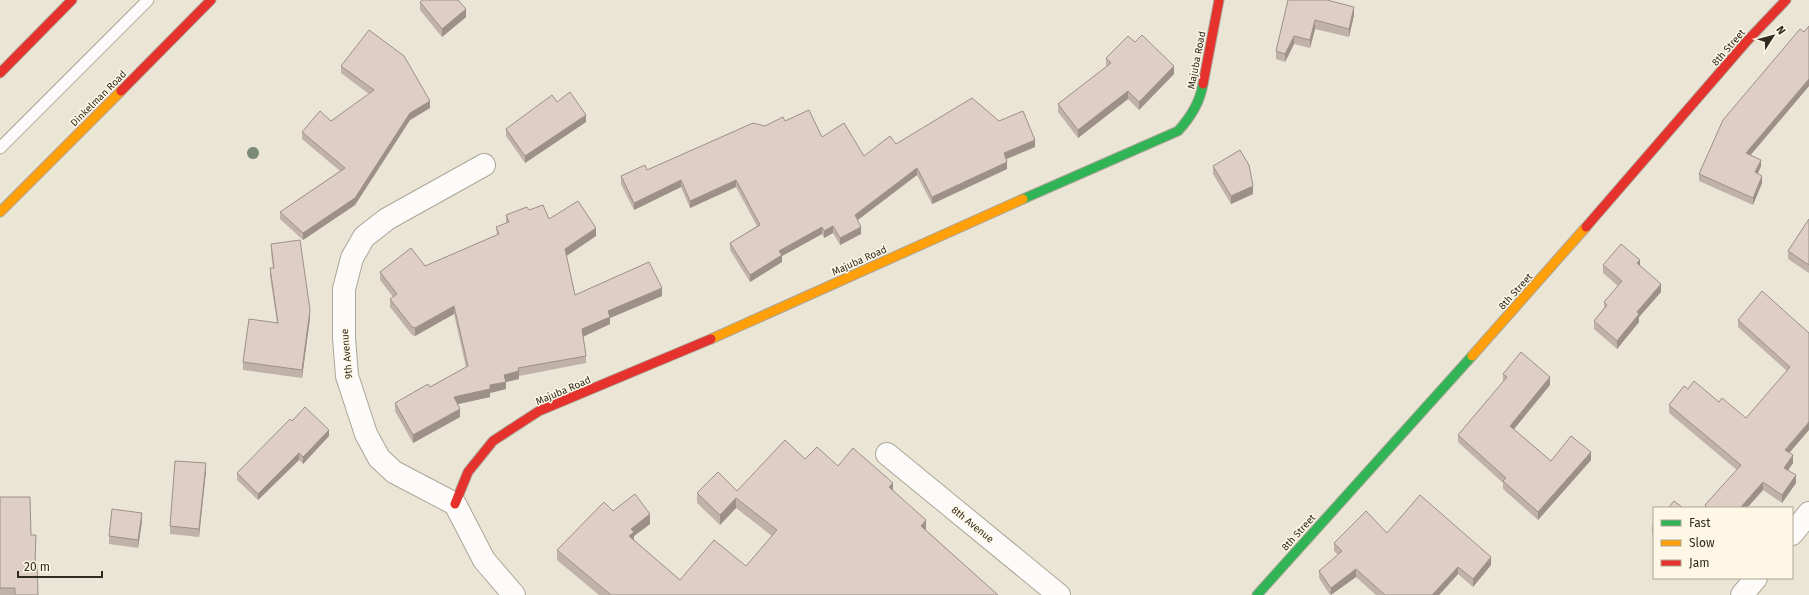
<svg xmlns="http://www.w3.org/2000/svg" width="1809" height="595" viewBox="0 0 1809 595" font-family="'Fira Sans',sans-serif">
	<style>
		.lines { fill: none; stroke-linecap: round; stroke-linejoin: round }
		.lane-casing { stroke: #aba699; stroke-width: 13 }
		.street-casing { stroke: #aba699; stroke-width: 24 }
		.fast-casing { stroke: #aba699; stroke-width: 11 }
		.slow-casing { stroke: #aba699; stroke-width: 11 }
		.jam-casing { stroke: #aba699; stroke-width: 11 }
		.lane { stroke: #fcfbf9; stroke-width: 11 }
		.street { stroke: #fcfbf9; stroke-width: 22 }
		.fast { stroke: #30b455; stroke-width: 9 }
		.slow { stroke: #ff9f0a; stroke-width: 9 }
		.jam { stroke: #e5322d; stroke-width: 9 }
		.tree { fill: #798a76 }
		.wall { fill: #c0b1a9 }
		.shaded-wall { fill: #9c9089 }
		.building { fill: #dfcec4; stroke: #9c9089 }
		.labels { text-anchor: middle; stroke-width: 3; stroke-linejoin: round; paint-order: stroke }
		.street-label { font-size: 10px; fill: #302b20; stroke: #fef7e5 }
	</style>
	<rect width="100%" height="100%" fill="#ebe5d5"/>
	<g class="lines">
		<defs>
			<polyline id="lane" points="0,148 148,0"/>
			<g id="street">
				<polyline points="484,165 387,219 364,237 352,258 344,289 344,338 347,376 366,434 379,458 394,472 455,504 484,560 514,595"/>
				<polyline points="887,454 1059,595"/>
				<polyline points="1792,534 1809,513"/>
				<polyline points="1742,595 1756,578"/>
			</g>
			<g id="fast">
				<path d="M1023 199 1178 131C1191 117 1200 102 1203 84"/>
				<polyline points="1257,595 1472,356"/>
			</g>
			<g id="slow">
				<polyline points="0,212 121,91"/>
				<polyline points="711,339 1023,199"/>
				<polyline points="1472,356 1586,227"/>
			</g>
			<g id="jam">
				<polyline points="0,73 72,0"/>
				<polyline points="1203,84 1219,0"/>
				<polyline points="121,91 211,0"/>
				<polyline points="1586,227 1747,41 1786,0"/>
				<polyline points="455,504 468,472 493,441 539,411 711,339"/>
			</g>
		</defs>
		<use href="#lane" class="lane-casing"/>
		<use href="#street" class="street-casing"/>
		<use href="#fast" class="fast-casing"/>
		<use href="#slow" class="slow-casing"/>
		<use href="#jam" class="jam-casing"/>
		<use href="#lane" class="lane"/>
		<use href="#street" class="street"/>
		<use href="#fast" class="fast"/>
		<use href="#slow" class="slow"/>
		<use href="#jam" class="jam"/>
	</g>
	<circle class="tree" cx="253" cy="153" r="6"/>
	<g class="wall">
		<polygon points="1288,0 1354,15 1349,37 1315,29 1310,48 1294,44 1285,62 1276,59 1276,51"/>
		<polygon points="420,2 466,17 442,37 420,10"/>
		<polygon points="1809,26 1809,86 1751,155 1761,166 1758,174 1762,183 1753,205 1699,181 1699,174 1804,32"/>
		<polygon points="1135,42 1174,74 1139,110 1128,99 1078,138 1058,112 1058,104 1106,67 1106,58"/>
		<polygon points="341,66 430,108 410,120 355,205 303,240 280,219 280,212 340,171 302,139 302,132 331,121 369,94 341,73"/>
		<polygon points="557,102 586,122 525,163 506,136 506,129"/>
		<polygon points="785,121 864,156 896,144 999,121 1035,147 1006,159 1007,169 932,204 917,175 858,220 861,234 840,245 833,233 824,238 822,234 782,256 782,262 750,282 730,250 730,243 757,226 736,187 690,208 681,187 634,210 621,184 621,176 647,170 765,126"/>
		<polygon points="1213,166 1253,194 1231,204 1213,174"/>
		<polygon points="529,210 549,219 596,236 566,256 575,295 662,296 610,318 610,324 583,337 586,356 586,363 519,376 519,379 506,382 506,389 490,393 490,397 458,404 460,417 413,443 395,411 395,403 430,387 466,367 454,314 415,336 412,335 390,307 390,299 393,297 380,280 380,272 425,266 497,235 496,227 506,223 506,215"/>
		<polygon points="1809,219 1809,273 1788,259 1788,251"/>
		<polygon points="271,244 310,318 302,378 243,370 243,362 277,323 270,276 270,268 273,268 271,252"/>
		<polygon points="1603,265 1640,266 1661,292 1639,317 1639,322 1617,349 1594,329 1594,321 1604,308 1604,302 1618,286 1603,273"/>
		<polygon points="1738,320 1809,333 1789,453 1793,463 1788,470 1796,483 1782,503 1763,490 1747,508 1705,508 1705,505 1737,470 1669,413 1669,405 1688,389 1719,402 1746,418 1787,371 1738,327"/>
		<polygon points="1503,374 1550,385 1514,429 1551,461 1591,460 1538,520 1503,489 1503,483 1458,442 1458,435 1503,382"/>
		<polygon points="292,421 329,436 303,464 299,460 258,500 237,480 237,473"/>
		<polygon points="805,459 838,466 893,490 926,530 998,595 599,595 557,560 557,550 613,511 650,524 634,536 634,540 680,580 746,566 772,536 736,508 720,525 697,503 697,493 737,491"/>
		<polygon points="206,471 199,537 170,534 170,526"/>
		<polygon points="0,497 31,535 36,564 38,595 0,595"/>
		<polygon points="142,521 138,548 109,544 109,536"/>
		<polygon points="1654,524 1654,536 1652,534 1652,526"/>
		<polygon points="1387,533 1491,565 1473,587 1458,574 1439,595 1376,595 1356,577 1330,595 1319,578 1319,571 1338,555 1334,551 1334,543"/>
	</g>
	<g class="shaded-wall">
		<polygon points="1354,7 1354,15 1349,37 1349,29"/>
		<polygon points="466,9 466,17 442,37 442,29"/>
		<polygon points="1315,20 1315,29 1310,48 1310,40"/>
		<polygon points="1294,36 1294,44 1285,62 1285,54"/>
		<polygon points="1174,66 1174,74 1139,110 1139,102"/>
		<polygon points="1809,79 1809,86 1746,160 1746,153"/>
		<polygon points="1128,91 1128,99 1078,138 1078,130"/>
		<polygon points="430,101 430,108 410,120 355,205 303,240 303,233 410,113"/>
		<polygon points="586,115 586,122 525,163 525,156"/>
		<polygon points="1035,140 1035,147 1004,160 1004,153"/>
		<polygon points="1761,160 1761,166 1755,179 1755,172"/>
		<polygon points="1007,162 1007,169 932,204 932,197"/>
		<polygon points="917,168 917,175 855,222 855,215"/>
		<polygon points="1762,176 1762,183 1753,205 1753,198"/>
		<polygon points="681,180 681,187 634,210 634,203"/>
		<polygon points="736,180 736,187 690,208 690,201"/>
		<polygon points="1253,186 1253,194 1231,204 1231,196"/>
		<polygon points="833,226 833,233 824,238 824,231"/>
		<polygon points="822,227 822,234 782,256 782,262 750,282 750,275 779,251"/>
		<polygon points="861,227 861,234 840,245 840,238"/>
		<polygon points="596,228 596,236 565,257 565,249"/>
		<polygon points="1640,260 1640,268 1637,263"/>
		<polygon points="1661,284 1661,292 1639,317 1639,322 1617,349 1617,341 1637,312"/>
		<polygon points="662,288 662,296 610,318 610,324 582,337 582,329 608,311"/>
		<polygon points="454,306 454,314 415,336 415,328"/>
		<polygon points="310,310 310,318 302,378 302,370"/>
		<polygon points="519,371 519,379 506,382 506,389 490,393 490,397 454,405 454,397 490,385 504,375"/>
		<polygon points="1550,377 1550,385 1510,434 1510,426"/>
		<polygon points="460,409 460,417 413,443 413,435"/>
		<polygon points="1809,422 1809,430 1785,458 1785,450"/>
		<polygon points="329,430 329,436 303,464 303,457"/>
		<polygon points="1591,452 1591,460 1538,520 1538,512"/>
		<polygon points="299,453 299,460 258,500 258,494"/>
		<polygon points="1793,455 1793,463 1784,476 1784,468"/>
		<polygon points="206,463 206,471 199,537 199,529"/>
		<polygon points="1796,475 1796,483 1782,503 1782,495"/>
		<polygon points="1763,482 1763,490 1747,508 1740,508"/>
		<polygon points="893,483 893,493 889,487"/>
		<polygon points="736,498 736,508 720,525 720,515"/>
		<polygon points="142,513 142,521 138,548 138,540"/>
		<polygon points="650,514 650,524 634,536 634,542 629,536 631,529"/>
		<polygon points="926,520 926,530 921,536 921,526"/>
		<polygon points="1491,557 1491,565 1473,587 1473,579"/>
		<polygon points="1458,567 1458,574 1439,595 1432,595"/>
		<polygon points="1356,569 1356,577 1331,595 1331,588"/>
	</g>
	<g class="building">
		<polygon points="422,0 458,0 466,9 442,29 420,2"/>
		<polygon points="1288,0 1327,0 1354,7 1349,29 1315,20 1310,40 1294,36 1285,54 1276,51"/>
		<polygon points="1809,26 1809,79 1746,153 1761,160 1755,172 1762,176 1753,198 1699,174 1723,120 1800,29 1804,32"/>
		<polygon points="369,30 404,56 430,101 410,113 355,198 303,233 280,212 345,168 302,132 320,111 331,121 374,90 341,66"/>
		<polygon points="1142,35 1174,66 1139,102 1128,91 1078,130 1058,104 1111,63 1106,58 1128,36 1135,42"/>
		<polygon points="570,92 586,115 525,156 506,129 552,95 557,102"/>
		<polygon points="972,98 999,121 1023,111 1035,140 1004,153 1007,162 932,197 917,168 855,215 861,227 840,238 833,226 824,231 822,227 779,251 782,255 750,275 730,243 760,225 736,180 690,201 681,180 634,203 621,176 645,165 647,170 753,123 765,126 783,117 785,121 809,110 822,137 844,123 864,156 890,136 896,144"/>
		<polygon points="1240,150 1249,165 1253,186 1231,196 1213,166"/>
		<polygon points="578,201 596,228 565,249 575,295 649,262 662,288 608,311 610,317 582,329 586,356 518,368 519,371 504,375 506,382 490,385 490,389 454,397 460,409 413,435 395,403 428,384 430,387 468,366 454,306 415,328 412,327 390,299 397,294 380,272 411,248 425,266 499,234 496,227 509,222 506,215 527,207 529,210 543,205 549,219"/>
		<polygon points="1809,219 1809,265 1788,251"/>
		<polygon points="300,240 310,310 302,370 243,362 249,319 278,323 270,268 274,268 271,244"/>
		<polygon points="1621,244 1640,260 1637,263 1661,284 1637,312 1639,314 1617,341 1594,321 1607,305 1604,302 1622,281 1603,265"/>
		<polygon points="1762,291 1809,333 1809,422 1785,450 1793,455 1784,468 1796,475 1782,495 1763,482 1740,508 1708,508 1705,505 1741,465 1669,405 1684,386 1688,389 1694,381 1719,402 1722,398 1746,418 1790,367 1738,320"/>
		<polygon points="1521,352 1550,377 1510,426 1551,461 1571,436 1591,452 1538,512 1503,481 1506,478 1458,435 1507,377 1503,374"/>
		<polygon points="305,407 329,430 303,457 299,453 258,494 237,473 290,419 292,421"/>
		<polygon points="785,440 805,459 817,447 838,466 853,448 893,483 889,487 926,520 921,526 998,595 611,595 557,550 604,502 613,511 635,494 650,514 631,529 634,532 629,536 680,580 714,540 746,566 777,530 736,498 720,515 697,493 718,472 737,491"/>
		<polygon points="175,461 206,463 199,529 170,526"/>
		<polygon points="1420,495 1491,557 1473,579 1458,567 1432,595 1385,595 1356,569 1331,588 1319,571 1342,551 1334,543 1366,511 1387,533"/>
		<polygon points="0,497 30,497 31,535 36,535 35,564 37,564 38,595 15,595 15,588 0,588"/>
		<polygon points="1674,501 1683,508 1668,508"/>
		<polygon points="112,509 142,513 138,540 109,536"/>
	</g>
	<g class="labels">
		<g class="street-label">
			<text transform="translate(1728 47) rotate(-49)" y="4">8th Street</text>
			<text transform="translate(1196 60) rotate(-79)" y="4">Majuba Road</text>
			<text transform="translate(98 98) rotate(-45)" y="4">Dinkelman Road</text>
			<text transform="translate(859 260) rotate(-24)" y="4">Majuba Road</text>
			<text transform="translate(1515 291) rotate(-48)" y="4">8th Street</text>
			<text transform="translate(346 354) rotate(-95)" y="4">9th Avenue</text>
			<text transform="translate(563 390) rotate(-23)" y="4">Majuba Road</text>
			<text transform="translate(973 524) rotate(39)" y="4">8th Avenue</text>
			<text transform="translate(1298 532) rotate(-48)" y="4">8th Street</text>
		</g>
	</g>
	<rect x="1653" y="507" width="140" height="72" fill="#fef7e5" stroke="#aca596"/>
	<rect x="1661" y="520" width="20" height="6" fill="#30b455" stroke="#aca596"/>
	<text x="1689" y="527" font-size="12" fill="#302b20">Fast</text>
	<rect x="1661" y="540" width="20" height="6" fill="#ff9f0a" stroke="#aca596"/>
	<text x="1689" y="547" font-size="12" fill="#302b20">Slow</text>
	<rect x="1661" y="560" width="20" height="6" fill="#e5322d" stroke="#aca596"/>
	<text x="1689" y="567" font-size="12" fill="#302b20">Jam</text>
	<g transform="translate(1773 36) rotate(54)" stroke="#fef7e5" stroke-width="3" paint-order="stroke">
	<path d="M0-3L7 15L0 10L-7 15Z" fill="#302b20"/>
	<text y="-6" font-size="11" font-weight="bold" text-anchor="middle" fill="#302b20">N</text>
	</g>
	<path d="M18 571v6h84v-6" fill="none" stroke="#302b20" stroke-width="2"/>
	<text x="24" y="571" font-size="12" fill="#302b20" stroke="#fef7e5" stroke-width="3" paint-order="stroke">20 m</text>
</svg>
